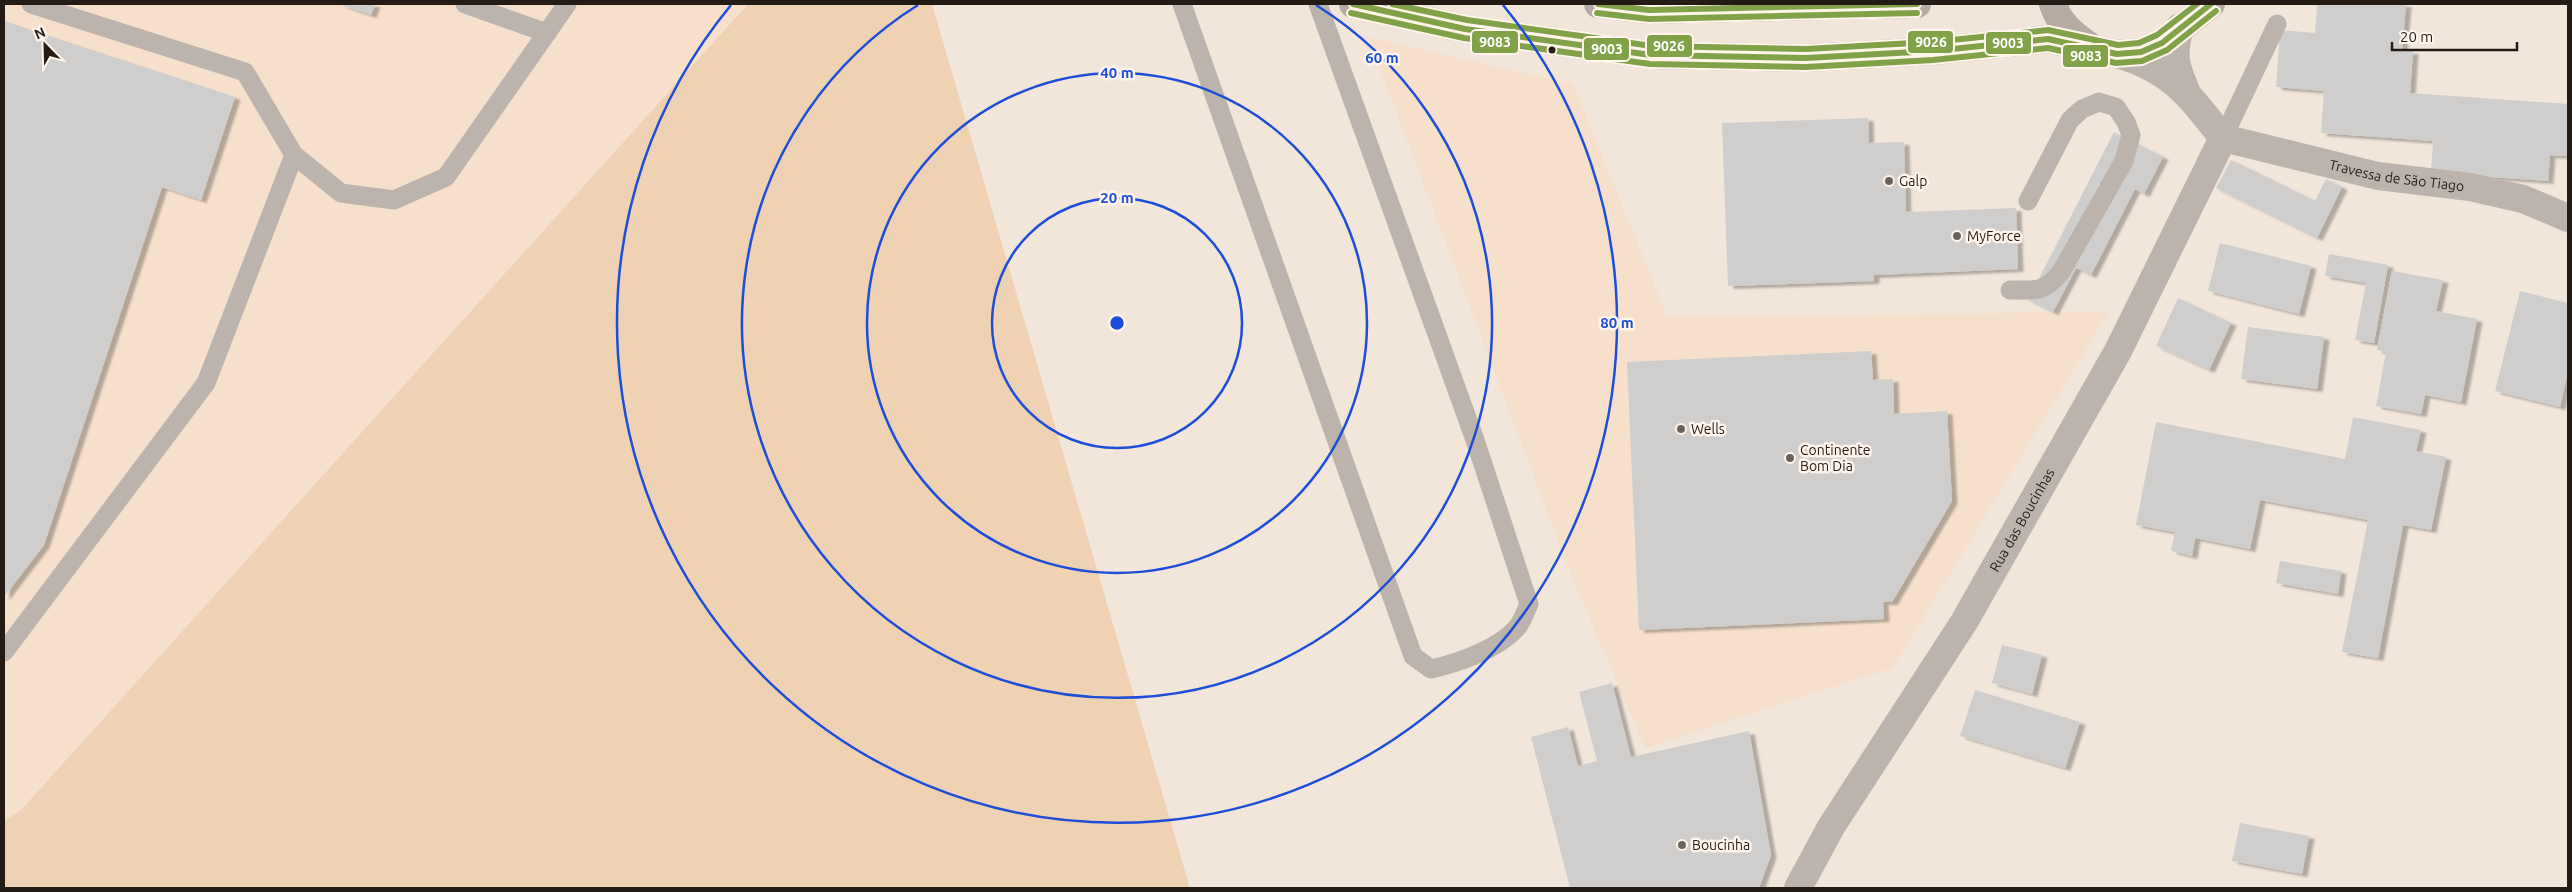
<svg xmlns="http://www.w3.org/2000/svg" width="2572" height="892" viewBox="0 0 2572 892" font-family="Ubuntu,sans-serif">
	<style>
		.built { fill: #f6e0cc }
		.green { fill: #efd1b4 }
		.building { fill: #cfcecd; filter: url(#shadow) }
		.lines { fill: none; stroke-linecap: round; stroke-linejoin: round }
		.lane { stroke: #bcb4ac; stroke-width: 19 }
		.street { stroke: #bcb4ac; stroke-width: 28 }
		.primary { stroke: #b6aba3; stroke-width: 28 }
		.bus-1-casing { stroke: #fff5ed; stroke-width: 10 }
		.bus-2-casing { stroke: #fff5ed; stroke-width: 10 }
		.bus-3-casing { stroke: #fff5ed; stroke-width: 10 }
		.bus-1 { stroke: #81a248; stroke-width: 6 }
		.bus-2 { stroke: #81a248; stroke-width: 6 }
		.bus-3 { stroke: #81a248; stroke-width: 6 }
		.ring { fill: none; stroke: #1d4ed8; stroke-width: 2.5 }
		.bus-dot { fill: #241b14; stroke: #fff5ed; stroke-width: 2 }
		.poi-dot { fill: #6c6259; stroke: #fff5ed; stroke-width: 2 }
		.labels { text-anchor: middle; stroke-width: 5; stroke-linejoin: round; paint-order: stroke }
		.street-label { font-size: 14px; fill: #241b14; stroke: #fff5ed }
		.poi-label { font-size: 14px; fill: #241b14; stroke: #fff5ed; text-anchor: start }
		.centre { fill: #1d4ed8; stroke: #fff5ed; stroke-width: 2.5 }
		.ring-label { font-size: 15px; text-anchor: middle; font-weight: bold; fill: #1d4ed8; stroke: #fff5ed; stroke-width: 5; stroke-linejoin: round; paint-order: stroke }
		.line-badge { stroke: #fff5ed; stroke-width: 2 }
		.badge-label { font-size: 14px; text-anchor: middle; font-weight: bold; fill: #fff }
	</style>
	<defs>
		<filter id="shadow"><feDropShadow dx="5.5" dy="3" stdDeviation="1" flood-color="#0004"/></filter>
	</defs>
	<rect width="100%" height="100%" fill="#f2e6da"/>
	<g class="built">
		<polygon points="4,4 748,4 21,810 4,821"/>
		<polygon points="1368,37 1573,84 1667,316 2109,312 1893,668 1645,748 1571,575"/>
	</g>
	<polygon class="green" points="748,4 932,4 1190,888 4,888 4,821 21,810"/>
	<g class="building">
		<polygon points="339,4 375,4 371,15"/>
		<polygon points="2317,4 2406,4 2402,51 2413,51 2410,93 2568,104 2568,156 2550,155 2548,181 2431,173 2433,141 2321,133 2324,91 2276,87 2280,30 2315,33"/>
		<polygon points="4,21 235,97 201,200 162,187 44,545 4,597"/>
		<polygon points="1868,118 1869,143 1904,142 1906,212 2016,208 2018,269 1874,275 1874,281 1728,286 1722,123"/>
		<polygon points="2114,132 2163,157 2144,194 2135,189 2091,275 2076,268 2053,312 2028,300"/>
		<polygon points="2231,160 2315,201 2326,179 2342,187 2317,238 2216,188"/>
		<polygon points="2220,243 2311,266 2299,314 2208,291"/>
		<polygon points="2329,254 2388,265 2374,343 2355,340 2366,283 2325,276"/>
		<polygon points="2392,271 2443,280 2436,311 2477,319 2461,402 2425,395 2421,414 2376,406 2386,352 2377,350"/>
		<polygon points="2520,291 2568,303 2568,371 2560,407 2495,391"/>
		<polygon points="2178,298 2231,323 2209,370 2156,346"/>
		<polygon points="2248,327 2324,337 2317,389 2241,379"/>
		<polygon points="1871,351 1873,380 1893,379 1894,414 1947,411 1952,501 1892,602 1883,602 1884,619 1639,630 1627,362"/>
		<polygon points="2353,417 2421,430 2416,451 2446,457 2431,530 2403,525 2378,658 2342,652 2368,520 2260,500 2250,549 2195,538 2192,556 2171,551 2175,532 2136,525 2156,422 2345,459"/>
		<polygon points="2280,561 2341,571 2338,594 2276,583"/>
		<polygon points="2002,645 2042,655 2032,694 1992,683"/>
		<polygon points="1612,683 1631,757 1749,731 1771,855 1759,888 1570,888 1531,737 1568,727 1578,766 1597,761 1579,692"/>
		<polygon points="1975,690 2080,722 2065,768 1960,736"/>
		<polygon points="2240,823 2309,836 2302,874 2232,861"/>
	</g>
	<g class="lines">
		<g class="lane">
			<polyline points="31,4 245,72 294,155 341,193 394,200 446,177 567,4"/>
			<polyline points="465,4 547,33"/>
			<path d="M1182 4 1413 656 1431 669C1458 663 1502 648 1519 625 1523 619 1526 610 1529 604L1475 440 1318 4"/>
			<polyline points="2223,138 2277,24"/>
			<path d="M2010 290C2036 290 2044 293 2061 272L2124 161 2131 135 2126 122 2116 107 2099 102 2082 109 2070 120 2028 201"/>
			<polyline points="4,652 206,383 294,155"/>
		</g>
		<g class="street">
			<path d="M2180 27C2172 56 2175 65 2187 93"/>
			<path d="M2117 54C2172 70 2189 95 2223 138"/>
			<path id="s1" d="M2223 138 2378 176 2470 187 2523 199 2568 218"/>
			<path id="s2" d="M1798 888 1831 827 1964 622 2118 351 2223 138"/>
		</g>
		<g class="primary">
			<polyline points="1353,4 1465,29 1651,55 1806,58 1933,51 2048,39 2117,54 2141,52 2162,43 2211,4"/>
			<polyline points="1598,4 1649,10 1917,4"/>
			<path d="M2053 4C2059 24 2074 35 2091 47"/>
		</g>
		<defs>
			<g id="bus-1">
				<polyline points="1353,4 1465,29 1651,55 1806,58 1933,51 2048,39 2117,54 2141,52 2162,43 2211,4"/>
				<polyline points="1598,4 1649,10 1917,4"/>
			</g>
			<g id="bus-2">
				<polyline points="1351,13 1464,38 1650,64 1806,67 1933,60 2048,48 2116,63 2142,61 2167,50 2216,11"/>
				<polyline points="1597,13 1649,19 1917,13"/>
			</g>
			<polyline id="bus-3" points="1392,4 1467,20 1652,46 1806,49 1932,42 2048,30 2118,45 2139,43 2157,35 2197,4"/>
		</defs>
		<use href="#bus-1" class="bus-1-casing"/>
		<use href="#bus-2" class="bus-2-casing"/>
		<use href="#bus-3" class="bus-3-casing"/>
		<use href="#bus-1" class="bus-1"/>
		<use href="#bus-2" class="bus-2"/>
		<use href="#bus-3" class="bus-3"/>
	</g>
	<g class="ring">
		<circle cx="1117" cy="323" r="125"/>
		<circle cx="1117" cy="323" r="250"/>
		<path d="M1316 5A375 375 0 1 1 918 5"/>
		<path d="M1503 5A500 500 0 1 1 731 5"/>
	</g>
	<circle class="bus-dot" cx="1552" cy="50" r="4.5"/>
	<g class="poi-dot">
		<circle cx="1889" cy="181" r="5"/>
		<circle cx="1957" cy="236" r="5"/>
		<circle cx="1681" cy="429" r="5"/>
		<circle cx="1790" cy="458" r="5"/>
		<circle cx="1682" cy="845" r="5"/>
	</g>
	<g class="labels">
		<g class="street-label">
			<text dy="5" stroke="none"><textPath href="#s1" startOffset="178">Travessa de São Tiago</textPath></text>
			<text dy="5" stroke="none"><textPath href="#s2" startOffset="431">Rua das Boucinhas</textPath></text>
		</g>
		<g class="poi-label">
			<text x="1899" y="186">Galp</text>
			<text x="1967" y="241">MyForce</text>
			<text x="1691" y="434">Wells</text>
			<text x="1800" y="455">Continente<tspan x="1800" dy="16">Bom Dia</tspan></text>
			<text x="1692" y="850">Boucinha</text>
		</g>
	</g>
	<circle cx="1117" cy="323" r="8" class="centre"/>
	<g class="ring-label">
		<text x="1382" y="63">60 m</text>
		<text x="1117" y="78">40 m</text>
		<text x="1117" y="203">20 m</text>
		<text x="1617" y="328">80 m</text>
	</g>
	<g class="line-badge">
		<rect x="1907" y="30" width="47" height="24" rx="5" fill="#81a248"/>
		<rect x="1471" y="30" width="48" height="24" rx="5" fill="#81a248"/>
		<rect x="1985" y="31" width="47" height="24" rx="5" fill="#81a248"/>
		<rect x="1646" y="34" width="47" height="24" rx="5" fill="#81a248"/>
		<rect x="1583" y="37" width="47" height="24" rx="5" fill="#81a248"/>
		<rect x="2062" y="44" width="47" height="24" rx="5" fill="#81a248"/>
	</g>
	<g class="badge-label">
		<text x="1931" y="47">9026</text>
		<text x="1495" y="47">9083</text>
		<text x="2008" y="48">9003</text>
		<text x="1669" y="51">9026</text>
		<text x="1607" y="54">9003</text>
		<text x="2086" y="61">9083</text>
	</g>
	<rect width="2572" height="892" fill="none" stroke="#241b14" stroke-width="10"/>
	<g transform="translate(45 45) rotate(337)" stroke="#fff5ed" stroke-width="4" paint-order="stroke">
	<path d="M0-4L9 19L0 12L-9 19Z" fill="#241b14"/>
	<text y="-8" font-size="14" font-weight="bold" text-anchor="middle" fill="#241b14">N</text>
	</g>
	<path d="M2392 42v8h125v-8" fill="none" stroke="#241b14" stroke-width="2.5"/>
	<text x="2400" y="42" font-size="15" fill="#241b14" stroke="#fff5ed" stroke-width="4" paint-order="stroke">20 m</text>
</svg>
